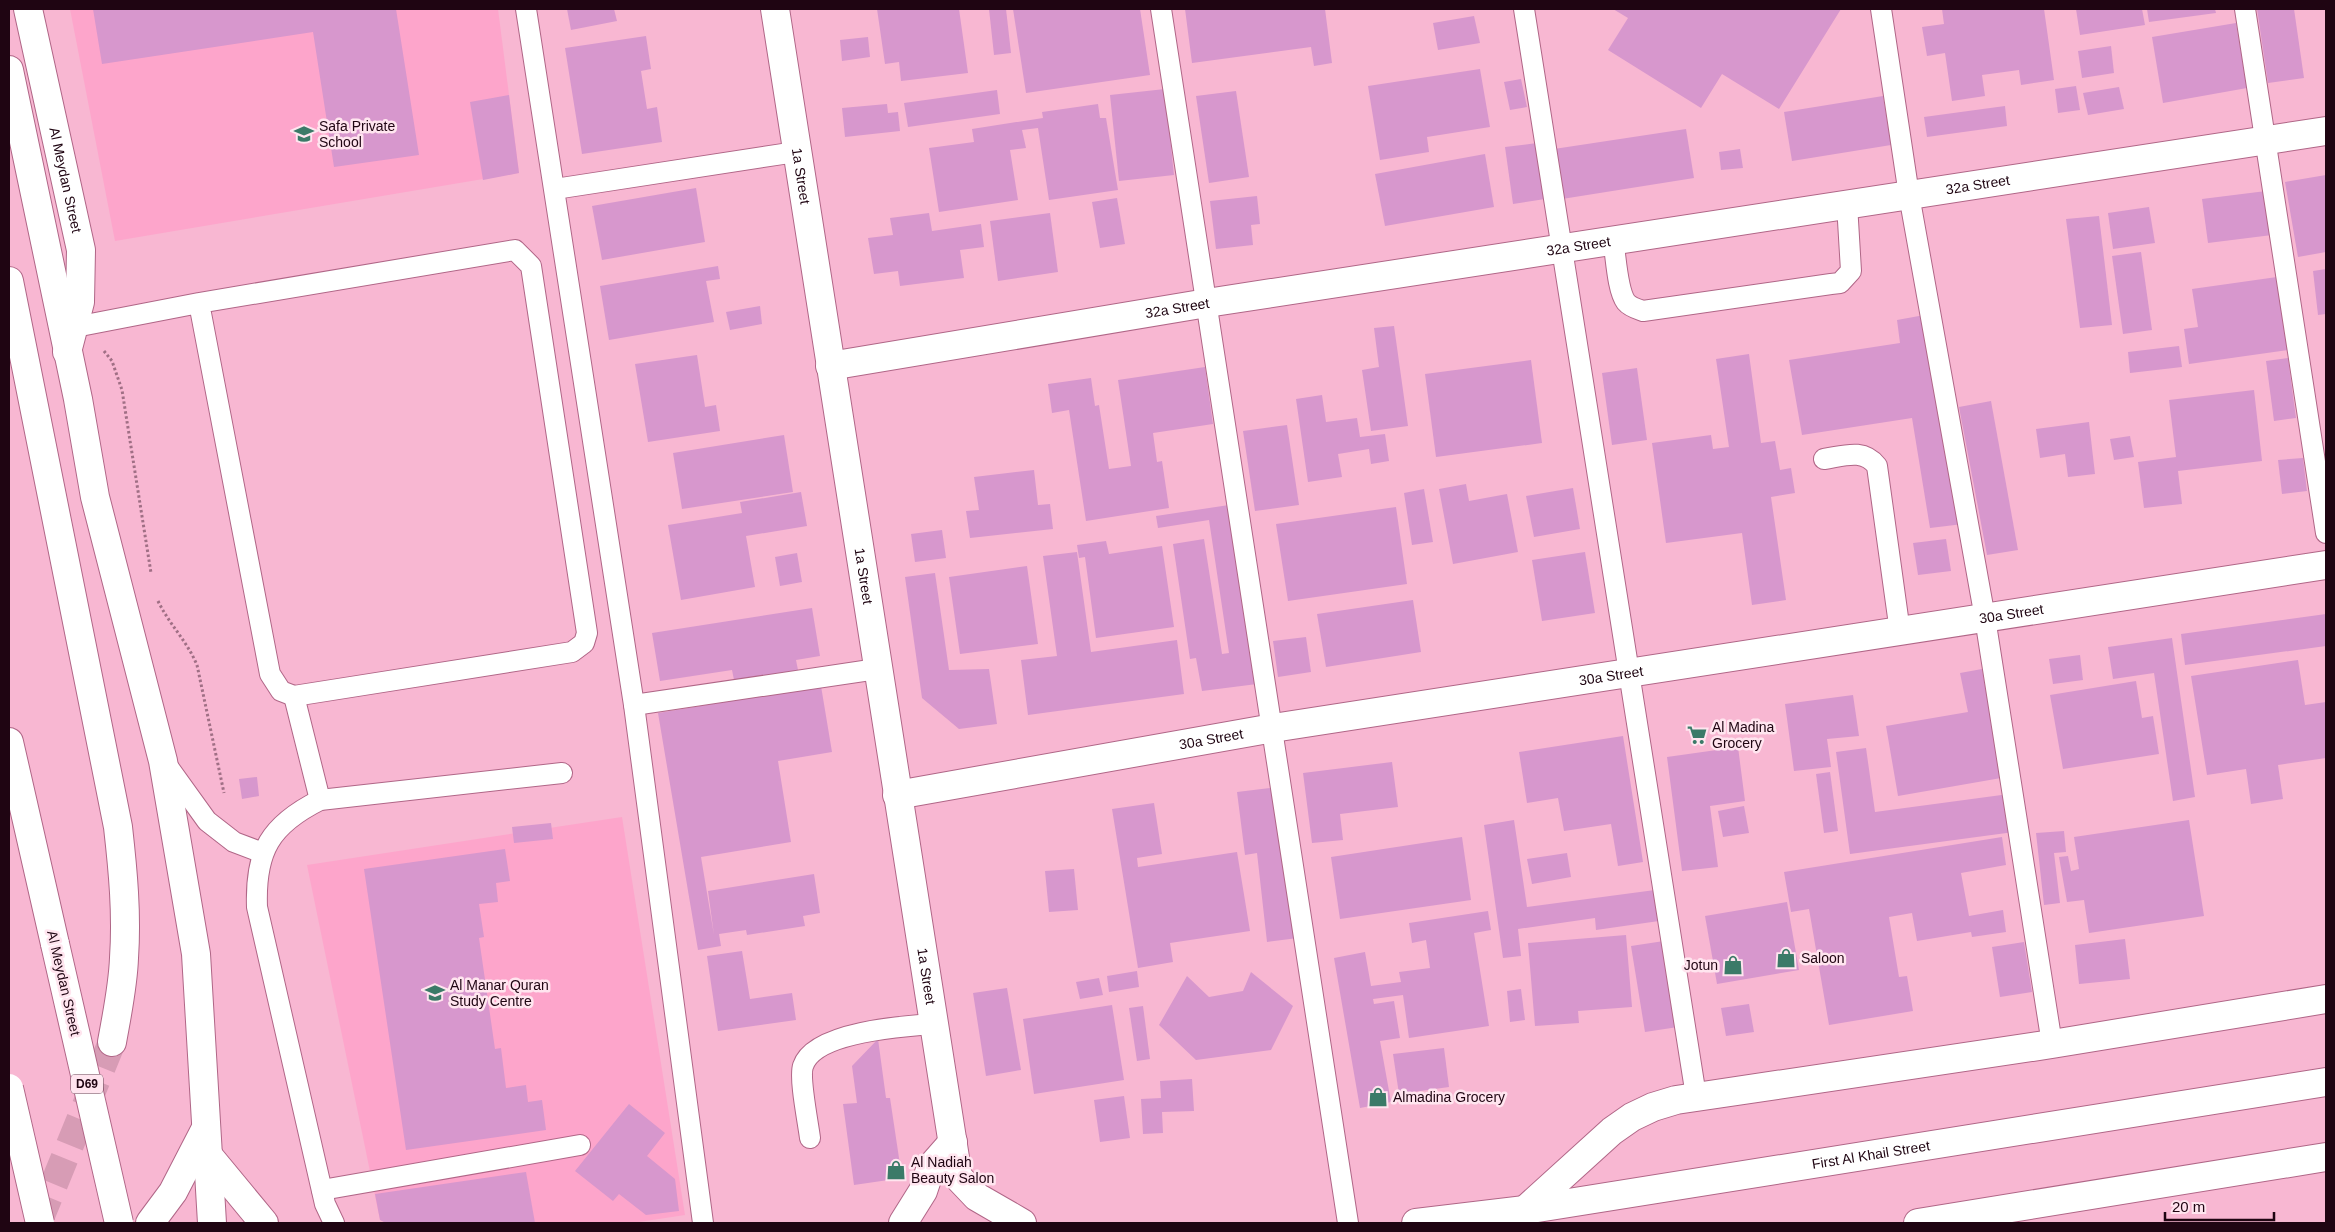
<svg xmlns="http://www.w3.org/2000/svg" width="2335" height="1232" viewBox="0 0 2335 1232" font-family="Arial,sans-serif">
	<style>
		.built { fill: #fda5cb }
		.building { fill: #d797cd }
		.lines { fill: none; stroke-linecap: round; stroke-linejoin: round }
		.secondary-tunnel { stroke: #d79cb5; stroke-width: 28; stroke-dasharray: 28 14; stroke-linecap: butt }
		.lane-casing { stroke: #b06687; stroke-width: 22 }
		.street-casing { stroke: #b06687; stroke-width: 30 }
		.secondary-casing { stroke: #b06687; stroke-width: 30 }
		.primary-casing { stroke: #b06687; stroke-width: 30 }
		.path { stroke: #a06f85; stroke-width: 3; stroke-dasharray: 2.5 2.5; stroke-linecap: butt }
		.lane { stroke: #fff; stroke-width: 20 }
		.street { stroke: #fff; stroke-width: 28 }
		.secondary { stroke: #fff; stroke-width: 28 }
		.primary { stroke: #fff; stroke-width: 28 }
		.primary-bridge-casing { stroke: #b06687; stroke-width: 30; stroke-linecap: butt }
		.primary-bridge { stroke: #fff; stroke-width: 28 }
		.labels { text-anchor: middle; stroke-width: 5; stroke-linejoin: round; paint-order: stroke }
		.shield { fill: #ffe5ef; stroke: #624854; stroke-width: 1 }
		.shield-label { font-size: 12px; font-weight: bold; fill: #1f0512 }
		.poi-label { font-size: 14px; fill: #1f0512; stroke: #ffe5ef; text-anchor: start }
		.street-label { font-size: 14px; fill: #1f0512; stroke: #ffe5ef }
	</style>
	<rect width="100%" height="100%" fill="#f8b7d2"/>
	<g class="built">
		<polygon points="70,9 498,9 519,173 115,241"/>
		<polygon points="622,817 685,1215 632,1223 386,1223 380,1220 307,865"/>
	</g>
	<g class="building">
		<polygon points="93,9 396,9 419,155 334,167 313,32 102,64"/>
		<polygon points="567,9 614,9 617,21 571,30"/>
		<polygon points="877,9 959,9 968,73 901,81 899,62 885,64"/>
		<polygon points="989,9 1006,9 1011,53 994,55"/>
		<polygon points="1013,9 1140,9 1150,75 1026,93"/>
		<polygon points="1185,9 1325,9 1332,63 1314,66 1311,47 1192,63"/>
		<polygon points="1613,9 1841,9 1779,109 1722,74 1701,108 1608,50 1628,18"/>
		<polygon points="1942,9 2044,9 2054,80 2021,85 2019,70 1982,75 1985,96 1952,101 1945,53 1927,56 1922,27 1944,24"/>
		<polygon points="2076,9 2142,9 2145,25 2080,35"/>
		<polygon points="2147,9 2215,9 2216,13 2149,22"/>
		<polygon points="2257,9 2294,9 2304,78 2268,83"/>
		<polygon points="1474,16 1480,43 1438,50 1433,23"/>
		<polygon points="2236,23 2247,88 2163,103 2152,37"/>
		<polygon points="646,36 651,69 641,71 647,109 657,107 662,142 582,154 565,48"/>
		<polygon points="868,37 870,57 842,61 840,40"/>
		<polygon points="2111,46 2114,73 2082,78 2078,51"/>
		<polygon points="1480,69 1490,127 1427,137 1429,152 1380,160 1368,86"/>
		<polygon points="1521,79 1527,107 1510,110 1504,82"/>
		<polygon points="2076,86 2080,110 2058,113 2055,89"/>
		<polygon points="2119,87 2124,109 2088,115 2083,93"/>
		<polygon points="1165,89 1174,175 1119,181 1110,95"/>
		<polygon points="997,90 1000,114 908,127 904,103"/>
		<polygon points="1236,91 1249,177 1209,183 1196,96"/>
		<polygon points="509,95 519,173 483,180 470,102"/>
		<polygon points="1883,96 1891,145 1792,161 1784,112"/>
		<polygon points="887,104 888,113 898,112 900,131 845,137 842,108"/>
		<polygon points="1098,104 1100,118 1106,118 1118,190 1049,200 1038,128 1022,130 1026,148 1010,150 1018,200 939,212 929,148 974,142 972,129 1043,118 1042,112"/>
		<polygon points="2005,106 2007,126 1927,137 1924,117"/>
		<polygon points="1686,129 1694,178 1562,199 1554,149"/>
		<polygon points="1537,143 1545,199 1513,204 1505,147"/>
		<polygon points="1740,149 1743,168 1721,170 1719,152"/>
		<polygon points="1485,154 1494,207 1385,226 1375,174"/>
		<polygon points="2326,175 2326,252 2298,257 2285,182"/>
		<polygon points="696,188 705,242 602,260 592,206"/>
		<polygon points="2266,191 2272,235 2208,243 2202,199"/>
		<polygon points="1257,196 1260,224 1251,225 1253,245 1216,249 1210,201"/>
		<polygon points="1117,198 1125,244 1100,248 1092,202"/>
		<polygon points="2149,207 2155,243 2113,249 2108,213"/>
		<polygon points="929,213 932,231 981,224 984,247 960,250 964,278 900,286 898,271 874,274 868,238 893,235 890,218"/>
		<polygon points="1050,213 1058,272 998,281 990,221"/>
		<polygon points="2099,216 2112,325 2080,328 2066,219"/>
		<polygon points="2141,252 2152,330 2123,334 2112,256"/>
		<polygon points="718,266 720,279 706,281 714,322 609,340 600,286"/>
		<polygon points="2326,269 2326,314 2318,315 2313,271"/>
		<polygon points="2277,277 2288,350 2189,364 2184,329 2198,327 2192,289"/>
		<polygon points="760,306 762,324 730,330 726,312"/>
		<polygon points="1930,314 1963,524 1930,528 1912,418 1802,435 1789,360 1900,343 1897,320"/>
		<polygon points="1394,326 1408,426 1371,431 1362,370 1379,367 1374,328"/>
		<polygon points="2179,346 2182,367 2130,373 2128,352"/>
		<polygon points="1749,354 1761,443 1775,441 1780,470 1791,468 1795,493 1771,497 1786,600 1752,605 1742,533 1666,543 1652,443 1711,435 1713,449 1729,447 1716,359"/>
		<polygon points="697,355 705,407 716,405 720,431 648,442 635,364"/>
		<polygon points="2288,358 2296,418 2274,421 2266,361"/>
		<polygon points="1531,360 1542,443 1436,457 1425,374"/>
		<polygon points="1205,367 1213,424 1153,433 1157,462 1162,461 1169,508 1086,521 1069,410 1052,413 1048,384 1091,378 1095,406 1099,405 1109,469 1131,466 1118,380"/>
		<polygon points="1637,368 1647,440 1612,445 1602,373"/>
		<polygon points="2254,390 2262,461 2178,471 2182,504 2144,508 2138,462 2176,457 2169,400"/>
		<polygon points="1322,395 1326,422 1357,418 1360,437 1385,434 1389,461 1371,464 1369,449 1338,454 1342,477 1308,482 1296,399"/>
		<polygon points="1991,401 2018,550 1987,555 1959,407"/>
		<polygon points="2089,422 2095,474 2068,477 2065,454 2040,458 2036,429"/>
		<polygon points="1287,425 1299,505 1255,511 1243,431"/>
		<polygon points="784,435 793,492 682,509 673,453"/>
		<polygon points="2130,436 2134,457 2114,460 2110,439"/>
		<polygon points="2303,458 2307,491 2282,494 2278,460"/>
		<polygon points="1034,470 1038,505 1050,504 1053,529 970,538 966,511 979,510 974,477"/>
		<polygon points="1466,484 1469,501 1507,494 1518,552 1453,564 1439,489"/>
		<polygon points="1573,488 1580,529 1534,537 1526,496"/>
		<polygon points="1424,489 1433,542 1412,545 1404,493"/>
		<polygon points="801,492 807,526 746,536 755,587 681,600 668,525 742,513 740,502"/>
		<polygon points="1229,505 1257,684 1202,691 1196,658 1190,659 1173,544 1204,539 1222,654 1229,653 1209,520 1158,528 1156,516"/>
		<polygon points="1396,507 1407,584 1288,601 1276,524"/>
		<polygon points="942,530 946,558 915,562 911,534"/>
		<polygon points="1946,539 1951,571 1918,575 1913,543"/>
		<polygon points="1106,541 1109,554 1162,546 1174,627 1096,638 1085,557 1079,558 1077,545"/>
		<polygon points="1077,552 1091,652 1177,640 1184,694 1028,715 1021,660 1057,656 1043,556"/>
		<polygon points="1585,552 1595,613 1542,621 1532,560"/>
		<polygon points="797,553 802,582 780,586 775,557"/>
		<polygon points="1027,566 1038,644 960,654 949,577"/>
		<polygon points="935,573 949,670 989,669 997,724 959,729 922,698 905,577"/>
		<polygon points="1413,600 1421,652 1326,667 1317,614"/>
		<polygon points="812,608 820,656 796,660 799,675 735,685 732,670 660,681 652,633"/>
		<polygon points="2326,614 2326,646 2185,665 2181,634"/>
		<polygon points="1306,637 1311,672 1278,677 1273,641"/>
		<polygon points="2172,638 2195,797 2173,801 2154,673 2113,679 2108,647"/>
		<polygon points="2080,655 2083,680 2053,684 2049,659"/>
		<polygon points="2298,660 2305,705 2326,702 2326,758 2278,765 2283,799 2251,804 2246,769 2207,775 2191,676"/>
		<polygon points="1982,669 2001,778 1898,796 1886,726 1968,712 1960,673"/>
		<polygon points="2136,681 2142,718 2153,716 2159,754 2063,769 2050,695"/>
		<polygon points="821,686 832,752 778,761 791,842 701,857 714,935 708,891 814,874 820,913 803,916 805,926 747,935 746,930 719,934 721,946 698,950 658,713"/>
		<polygon points="1853,695 1859,736 1827,739 1831,767 1794,771 1785,704"/>
		<polygon points="1623,736 1643,862 1618,866 1611,824 1564,831 1558,798 1527,803 1519,752"/>
		<polygon points="1738,747 1745,801 1710,806 1718,867 1682,871 1667,757"/>
		<polygon points="1866,748 1875,812 2009,794 2014,832 1850,854 1836,752"/>
		<polygon points="1392,762 1398,807 1340,814 1343,840 1312,843 1303,773"/>
		<polygon points="1830,772 1838,831 1824,833 1816,774"/>
		<polygon points="257,777 259,796 242,799 239,779"/>
		<polygon points="1279,787 1298,938 1267,942 1257,853 1245,855 1237,792"/>
		<polygon points="1154,803 1162,854 1137,858 1138,867 1237,852 1250,931 1170,943 1173,962 1138,968 1112,809"/>
		<polygon points="1744,806 1749,833 1723,837 1718,811"/>
		<polygon points="1514,820 1527,907 1655,890 1659,921 1596,930 1595,918 1518,929 1521,956 1503,958 1484,825"/>
		<polygon points="2189,820 2204,916 2089,933 2084,900 2067,902 2059,857 2068,856 2071,871 2079,869 2074,837"/>
		<polygon points="551,823 553,839 514,843 512,827"/>
		<polygon points="2064,831 2066,852 2054,853 2060,903 2044,905 2036,833"/>
		<polygon points="1462,837 1471,900 1340,919 1331,857"/>
		<polygon points="2002,837 2006,865 1961,873 1969,916 2003,910 2006,932 1972,937 1971,932 1917,941 1912,913 1889,917 1899,977 1907,976 1913,1011 1829,1025 1809,909 1791,912 1784,872"/>
		<polygon points="505,849 510,881 496,883 498,902 479,904 484,937 479,938 495,1049 501,1048 506,1088 526,1085 528,1102 542,1100 546,1130 406,1150 364,869"/>
		<polygon points="1567,853 1571,877 1532,884 1527,859"/>
		<polygon points="1074,869 1078,910 1049,912 1045,871"/>
		<polygon points="1787,902 1799,970 1717,984 1705,916"/>
		<polygon points="1488,911 1491,930 1474,933 1489,1026 1409,1038 1403,995 1373,999 1374,1004 1394,1001 1400,1038 1380,1041 1391,1102 1360,1108 1334,958 1365,952 1371,986 1401,982 1399,972 1430,968 1426,940 1412,943 1409,923"/>
		<polygon points="1626,935 1632,1007 1578,1011 1579,1023 1535,1026 1528,943"/>
		<polygon points="2125,939 2130,979 2079,984 2075,945"/>
		<polygon points="1664,941 1678,1027 1645,1032 1631,946"/>
		<polygon points="2024,942 2032,992 2000,997 1992,947"/>
		<polygon points="742,951 750,999 792,993 796,1020 718,1031 707,956"/>
		<polygon points="1137,971 1139,987 1109,992 1107,976"/>
		<polygon points="1251,972 1293,1006 1271,1050 1196,1060 1159,1025 1187,976 1209,997 1243,991"/>
		<polygon points="1099,978 1103,995 1080,999 1076,982"/>
		<polygon points="1007,988 1021,1070 986,1076 973,993"/>
		<polygon points="1521,989 1525,1020 1510,1022 1507,991"/>
		<polygon points="1749,1004 1754,1032 1726,1036 1721,1008"/>
		<polygon points="1112,1005 1124,1080 1034,1094 1023,1019"/>
		<polygon points="1143,1006 1150,1059 1137,1061 1129,1008"/>
		<polygon points="878,1039 886,1098 890,1098 902,1178 854,1185 843,1104 857,1103 852,1066"/>
		<polygon points="1444,1048 1449,1087 1399,1094 1393,1054"/>
		<polygon points="1192,1079 1194,1111 1162,1112 1163,1133 1143,1134 1141,1099 1161,1098 1160,1081"/>
		<polygon points="1124,1096 1130,1138 1100,1142 1094,1100"/>
		<polygon points="629,1104 665,1133 647,1156 675,1179 679,1211 646,1215 619,1194 613,1201 575,1171"/>
		<polygon points="526,1172 535,1223 386,1223 380,1220 375,1194"/>
	</g>
	<g class="lines">
		<polyline class="secondary-tunnel" points="38,1223 112,1042"/>
		<defs>
			<g id="lane">
				<polyline points="526,9 634,705 703,1223"/>
				<polyline points="1161,9 1348,1223"/>
				<polyline points="1524,9 1696,1096"/>
				<polyline points="1881,9 1909,195 1985,618 2052,1044"/>
				<polyline points="2245,9 2326,533"/>
				<polyline points="555,189 796,152"/>
				<path d="M1613 240C1616 255 1617 290 1626 302 1630 307 1637 309 1643 311L1831 284 1840 283 1851 271 1847 204"/>
				<polyline points="75,327 199,303 515,250 531,266 587,633 584,643 572,652 294,696 281,691 270,674 199,303"/>
				<path d="M1824 459C1844 456 1863 448 1877 466L1900 632"/>
				<polyline points="294,696 320,800"/>
				<polyline points="634,705 877,669"/>
				<polyline points="166,764 207,821 234,842 263,853"/>
				<path d="M810 1138C808 1122 799 1078 803 1066 814 1032 904 1026 934 1024"/>
				<polyline points="322,1190 580,1145"/>
				<path d="M334 1223 325 1204 257 907C255 851 270 825 320 800L562 773"/>
			</g>
			<g id="street">
				<path id="s1" d="M28 9 81 250 80 302 67 352"/>
				<path id="s2" d="M775 9 958 1177 977 1197 1022 1223"/>
				<path id="s3" d="M830 366 1207 303 2326 131"/>
				<path id="s4" d="M897 795 1273 728 2326 565"/>
				<polyline points="1525,1210 1612,1131 1632,1117 1653,1107 1676,1100 2052,1044 2326,999"/>
				<polyline points="903,1223 923,1191 931,1167 953,1142"/>
			</g>
			<g id="secondary">
				<polyline points="9,70 78,399 95,497 163,761 196,954 212,1223"/>
				<path d="M9 281 118 827C123 871 127 914 124 958 123 986 117 1014 112 1042"/>
				<polyline points="207,1154 264,1223"/>
				<polyline points="150,1223 173,1192 205,1130"/>
				<path id="s5" d="M1416 1223 1525 1210 2326 1082"/>
				<polyline points="1918,1223 2326,1157"/>
			</g>
			<polyline id="primary" points="9,742 55,944"/>
		</defs>
		<use href="#lane" class="lane-casing"/>
		<use href="#street" class="street-casing"/>
		<use href="#secondary" class="secondary-casing"/>
		<use href="#primary" class="primary-casing"/>
		<g class="path">
			<polyline points="104,351 112,361 122,390 151,573"/>
			<path d="M158 601C169 624 187 641 197 665L224 793"/>
		</g>
		<use href="#lane" class="lane"/>
		<use href="#street" class="street"/>
		<use href="#secondary" class="secondary"/>
		<use href="#primary" class="primary"/>
		<defs>
			<g id="primary-bridge">
				<polyline points="55,944 119,1223"/>
				<polyline points="9,1088 40,1223"/>
			</g>
		</defs>
		<use href="#primary-bridge" class="primary-bridge-casing"/>
		<use href="#primary-bridge" class="primary-bridge"/>
	</g>
	<defs>
		<symbol id="school-bare" viewBox="-9 -9 18 18"><path d="M0-5L7-2L0 1L-7-2ZM-4 1L0 2.5L4 1V4Q0 6-4 4Z" fill="#3b7a68" stroke="#ffe5ef" stroke-width="2.5" paint-order="stroke"/></symbol>
		<symbol id="supermarket-bare" viewBox="-9 -9 18 18"><path d="M-6-5.5h2.5l.6 2H6L4.5 2H-2.5L-4.4-4H-6ZM-1.5 3.2a1.3 1.3 0 1 0 .1 0ZM3 3.2a1.3 1.3 0 1 0 .1 0Z" fill="#3b7a68" stroke="#ffe5ef" stroke-width="2.5" paint-order="stroke"/></symbol>
		<symbol id="shop-bare" viewBox="-9 -9 18 18"><path d="M-5-2.5h2.3a2.7 3.5 0 0 1 5.4 0H5L5.5 6h-11ZM-1.5-2.5h3a1.5 2.3 0 0 0-3 0Z" fill="#3b7a68" stroke="#ffe5ef" stroke-width="2.5" paint-order="stroke"/></symbol>
	</defs>
	<g fill-rule="evenodd">
		<use href="#school-bare" x="290" y="120" width="28" height="28"/>
		<use href="#supermarket-bare" x="1683" y="721" width="28" height="28"/>
		<use href="#shop-bare" x="1772" y="944" width="28" height="28"/>
		<use href="#shop-bare" x="1719" y="951" width="28" height="28"/>
		<use href="#school-bare" x="421" y="979" width="28" height="28"/>
		<use href="#shop-bare" x="1364" y="1083" width="28" height="28"/>
		<use href="#shop-bare" x="882" y="1156" width="28" height="28"/>
	</g>
	<g class="labels">
		<rect class="shield" x="71" y="1074.5" width="32" height="19" rx="4"/>
		<g class="shield-label">
			<text x="87" y="1088">D69</text>
		</g>
		<g class="poi-label">
			<text x="319" y="131">Safa Private<tspan x="319" dy="16">School</tspan></text>
			<text x="1712" y="732">Al Madina<tspan x="1712" dy="16">Grocery</tspan></text>
			<text x="1801" y="963">Saloon</text>
			<text x="1718" y="970" text-anchor="end">Jotun</text>
			<text x="450" y="990">Al Manar Quran<tspan x="450" dy="16">Study Centre</tspan></text>
			<text x="1393" y="1102">Almadina Grocery</text>
			<text x="911" y="1167">Al Nadiah<tspan x="911" dy="16">Beauty Salon</tspan></text>
		</g>
		<g class="street-label">
			<text dy="5" stroke="none"><textPath href="#s2" startOffset="169">1a Street</textPath></text>
			<text dy="5" stroke="none"><textPath href="#s1" startOffset="175">Al Meydan Street</textPath></text>
			<text dy="5" stroke="none"><textPath href="#s3" startOffset="1162">32a Street</textPath></text>
			<text dy="5" stroke="none"><textPath href="#s3" startOffset="758">32a Street</textPath></text>
			<text dy="5" stroke="none"><textPath href="#s3" startOffset="352">32a Street</textPath></text>
			<text dy="5" stroke="none"><textPath href="#s2" startOffset="574">1a Street</textPath></text>
			<text dy="5" stroke="none"><textPath href="#s4" startOffset="1129">30a Street</textPath></text>
			<text dy="5" stroke="none"><textPath href="#s4" startOffset="724">30a Street</textPath></text>
			<text dy="5" stroke="none"><textPath href="#s4" startOffset="319">30a Street</textPath></text>
			<text dy="5" stroke="none"><textPath href="#s2" startOffset="979">1a Street</textPath></text>
			<text transform="translate(64 983) rotate(77)" y="5">Al Meydan Street</text>
			<text dy="5" stroke="none"><textPath href="#s5" startOffset="460">First Al Khail Street</textPath></text>
		</g>
	</g>
	<rect width="2335" height="1232" fill="none" stroke="#1f0512" stroke-width="20"/>
	<path d="M2165 1212v8h109v-8" fill="none" stroke="#1f0512" stroke-width="2.5"/>
	<text x="2172" y="1212" font-size="15" fill="#1f0512" stroke="#ffe5ef" stroke-width="4" paint-order="stroke">20 m</text>
</svg>
